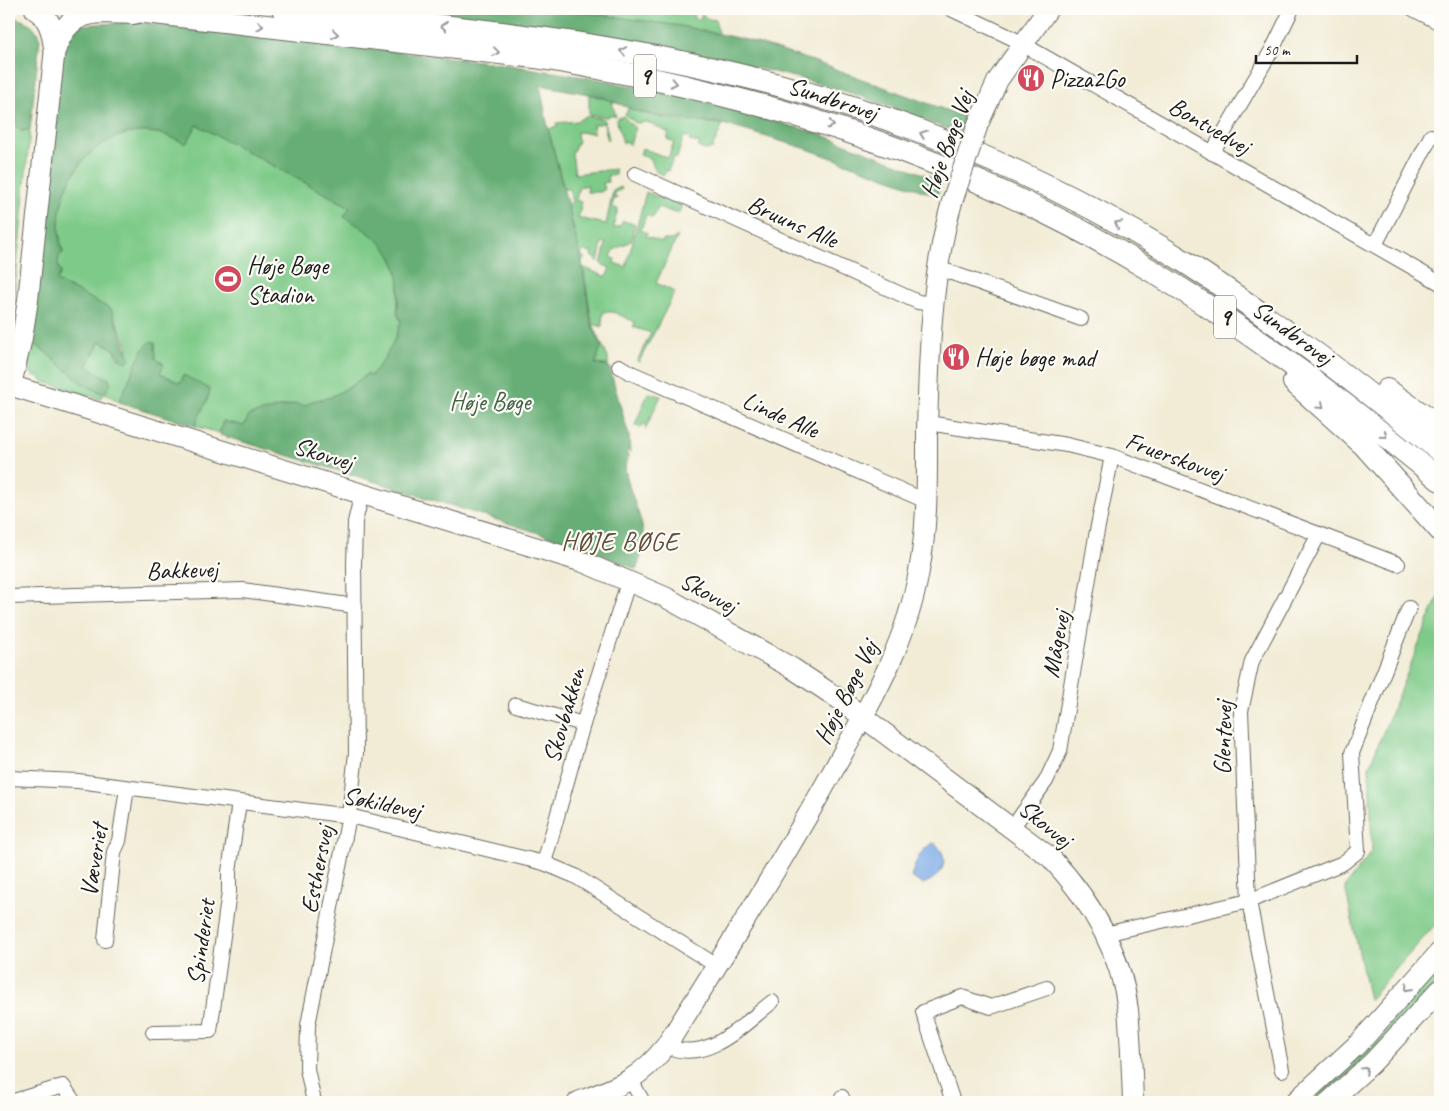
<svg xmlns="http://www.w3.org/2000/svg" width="1449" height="1111" viewBox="0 0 1449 1111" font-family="Caveat,sans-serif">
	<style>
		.green { fill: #7eca88; stroke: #4d7352 }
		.forest { fill: #66ae74; stroke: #416548 }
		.water { fill: #7eace7; stroke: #4d6482 }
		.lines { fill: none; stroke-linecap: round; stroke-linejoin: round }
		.street-casing { stroke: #67655d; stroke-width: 16 }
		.secondary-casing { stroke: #67655d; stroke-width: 22 }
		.primary-casing { stroke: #67655d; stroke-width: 24 }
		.street { stroke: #fff; stroke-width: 14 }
		.secondary { stroke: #fff; stroke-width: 20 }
		.primary { stroke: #fff; stroke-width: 22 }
		.secondary-bridge-casing { stroke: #67655d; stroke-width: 22; stroke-linecap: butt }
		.secondary-bridge { stroke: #fff; stroke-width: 20 }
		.oneway { stroke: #999 }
		.labels { text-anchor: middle; stroke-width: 4.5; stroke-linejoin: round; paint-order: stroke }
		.shield { fill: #fdfcf7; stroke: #605f5e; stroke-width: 1 }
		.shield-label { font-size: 24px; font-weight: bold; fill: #1c1c1c }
		.poi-label { font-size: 25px; fill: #1c1c1c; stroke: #fdfcf7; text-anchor: start }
		.street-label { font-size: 25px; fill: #1c1c1c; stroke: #fdfcf7 }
		.park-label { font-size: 25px; fill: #436247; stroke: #fdfcf7 }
		.neighbourhood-label { font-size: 26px; letter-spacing: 1px; fill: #614d39; stroke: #fdfcf7 }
	</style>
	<rect width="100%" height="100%" fill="#fdfcf7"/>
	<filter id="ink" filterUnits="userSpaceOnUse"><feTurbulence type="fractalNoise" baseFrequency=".02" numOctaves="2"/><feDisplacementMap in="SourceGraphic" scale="10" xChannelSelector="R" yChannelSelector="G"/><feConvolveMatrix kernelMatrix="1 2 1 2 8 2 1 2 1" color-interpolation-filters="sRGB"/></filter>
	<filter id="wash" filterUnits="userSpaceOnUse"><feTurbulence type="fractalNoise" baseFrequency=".0096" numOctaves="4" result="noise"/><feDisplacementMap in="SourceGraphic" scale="20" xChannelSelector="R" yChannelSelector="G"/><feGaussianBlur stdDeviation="1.12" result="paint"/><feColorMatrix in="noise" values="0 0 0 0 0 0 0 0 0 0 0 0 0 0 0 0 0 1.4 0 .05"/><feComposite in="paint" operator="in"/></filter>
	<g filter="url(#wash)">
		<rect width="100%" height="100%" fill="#f2ecd6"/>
		<g class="green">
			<polygon points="581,9 688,9 696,12 693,18 699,20 702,14 709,20 715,19 719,34 681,26 580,12"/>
			<polygon points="589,94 625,105 612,102 616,117 611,115 607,117 589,115"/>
			<path d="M629 107C655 121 693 122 723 124L712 149 704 150 698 147 700 143 689 141 690 138 684 136 677 158 674 157 668 171 666 170 664 175 656 172 651 160 640 154 642 148 668 158 674 142 667 139 669 133 647 122 636 123 625 115Z"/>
			<polygon points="586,116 604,119 609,139 607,140 604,123 593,125 594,133 577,132 578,141 572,153 575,174 615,169 615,175 607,176 608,182 603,183 605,189 601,192 587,192 588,185 579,187 576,200 582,202 578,218 606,224 613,191 621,187 622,189 614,194 617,199 614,198 612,207 618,209 613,228 620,226 623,221 635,224 631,241 614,250 611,257 615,259 614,263 626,267 646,192 682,206 678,214 658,207 653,218 646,215 641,230 647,233 646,236 662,242 663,240 671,240 678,236 656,283 675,292 639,362 637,361 651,333 633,327 635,322 613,312 603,312 602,327 593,324 608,358 608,365 595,364 598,358 583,267 606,277 610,268 601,264 606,243 602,242 598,262 591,256 592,252 589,253 584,250 581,255 585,258 582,262 568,205 572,202 569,189 564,189 548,129 557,127 556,123 577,121"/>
			<polygon points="623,116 635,128 630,145 626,142 623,143 616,119"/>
			<path d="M196 124 350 207 387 249 395 264 399 278 397 314 401 321C395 342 385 360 370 376L367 374 351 386 331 397 312 401 304 406 295 404 273 408 244 426 223 421 219 433 195 426 198 415 209 397 184 375 180 383 160 373 156 359 155 343 151 341 143 349 119 402 105 393 110 384 109 379 87 366 100 341 114 349 118 358 125 362 128 347 111 309 57 281 61 272 58 266 59 256 63 252C45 194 91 122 157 133 167 135 177 139 186 144Z"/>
			<polygon points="15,125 21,131 30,130 13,311 9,311 9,129"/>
			<polygon points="29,344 38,346 83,384 104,394 100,399 44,382 35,375 33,377 26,360"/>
			<polygon points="648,393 661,396 645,430 646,424 644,423 641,428 635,425"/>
			<polygon points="1440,592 1440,919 1369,1000 1345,887 1372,851 1369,767"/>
			<path d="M1440 964V980C1402 1023 1362 1064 1318 1102H1310L1348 1065Z"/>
		</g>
		<g class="forest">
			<path d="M395 9H581L580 12 681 26 747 40 813 61 965 117 959 133C913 117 867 96 820 84 680 46 539 24 395 9Z"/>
			<path d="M9 17C25 20 35 23 40 39L30 130 21 131 15 125 9 129Z"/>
			<path d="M137 22 496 63 597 79 698 100 820 134 942 181 937 196 807 149 723 124 663 117 636 111 600 96 540 85 548 128 582 262 591 322 601 347 595 364 609 366 629 436 630 452 627 450 626 452 628 455C628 461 624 466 626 473 633 510 655 531 636 569L580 546 376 482 220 435 223 421 244 426 249 415 295 404 304 406 312 401 331 397 351 386 367 374 371 376C385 360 395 342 401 321 396 311 399 301 399 290 399 251 376 236 344 217L350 207 197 125 186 144C177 139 167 135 157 133 91 122 45 193 63 253L59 256 58 266 61 272 57 281 111 309 130 358 127 362 122 361 114 349 100 341 87 366 109 379 111 384 104 394 83 384 38 346 29 344 63 44 76 25Z"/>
			<path d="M151 341 155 343 156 359 164 364 160 373 180 383 184 375 210 389C209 402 199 413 195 426L119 402 143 349Z"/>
		</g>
		<path class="water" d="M934 843C953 858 942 878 922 884L911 877C915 864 920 848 934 843Z"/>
	</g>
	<g filter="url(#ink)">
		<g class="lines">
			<defs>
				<g id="street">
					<polyline points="951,9 1012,38 1440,283"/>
					<polyline points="1413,9 1440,23"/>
					<polyline points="1212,153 1273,48 1292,9"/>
					<polyline points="635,174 918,302 934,304"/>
					<polyline points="1375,245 1431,136"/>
					<polyline points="938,268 1081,319"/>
					<polyline points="619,366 629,372 926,501"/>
					<polyline points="928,423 1067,445 1112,456 1398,564"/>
					<polyline points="9,597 243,590 355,606"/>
					<polyline points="516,705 583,724"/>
					<polyline points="9,778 78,781 349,816 544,863 575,876 717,966"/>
					<polyline points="1012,828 1046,781 1060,751 1096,536 1112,456"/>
					<polyline points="544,863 583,724 629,580"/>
					<polyline points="1105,934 1249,901 1343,863 1358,851 1352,753 1409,608"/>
					<polyline points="105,940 114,852 119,841 127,788"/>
					<polyline points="153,1032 210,1031 229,892 229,872 239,802"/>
					<path d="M666 1046C708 1064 741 1026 772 1002"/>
					<polyline points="1282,1070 1249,901 1241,711 1252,661 1319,534"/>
					<polyline points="631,1080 643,1102"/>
					<polyline points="842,1097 843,1102"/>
					<polyline points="11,1102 63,1086 74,1102"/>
					<polyline points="314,1102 307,1069 308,1025 349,816 356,753 354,565 355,522 362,493"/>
					<polyline points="953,1102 923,1012 962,997 991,1007 1047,988"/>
				</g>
				<g id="secondary">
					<polyline points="978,124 998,80 1048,9"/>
					<path d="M9 385 583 562 665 597 792 668 839 699 1051 858C1090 900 1121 951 1128 1010 1131 1040 1132 1072 1133 1102"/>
					<polyline points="11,385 22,338 28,300 55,48"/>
					<path d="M578 1102C618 1087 639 1080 666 1046 726 952 785 858 839 760 873 699 907 641 919 571 928 525 927 477 927 430 929 353 931 276 952 202"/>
					<polyline points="1295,1102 1360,1042 1440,952"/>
					<polyline points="1329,1102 1372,1063 1440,990"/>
				</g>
				<g id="primary">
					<path d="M36 9C50 18 53 32 55 48"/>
					<path d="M119 9 535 57C757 93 958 154 1152 271 1254 333 1348 405 1440 480"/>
					<path d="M283 9C434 25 587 38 735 74 890 111 1050 177 1185 262 1274 319 1358 384 1440 451"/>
					<path d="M55 48C70 6 97 12 134 13"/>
					<polyline points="1294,382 1363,444 1440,530"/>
					<polyline points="1387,390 1440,427"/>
				</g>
			</defs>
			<use href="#street" class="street-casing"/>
			<use href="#secondary" class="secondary-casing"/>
			<use href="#primary" class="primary-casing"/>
			<use href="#street" class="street"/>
			<use href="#secondary" class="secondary"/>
			<use href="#primary" class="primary"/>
			<defs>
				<polyline id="secondary-bridge" points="952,202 978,124"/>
			</defs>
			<use href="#secondary-bridge" class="secondary-bridge-casing"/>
			<use href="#secondary-bridge" class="secondary-bridge"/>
		</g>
		<defs><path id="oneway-chevron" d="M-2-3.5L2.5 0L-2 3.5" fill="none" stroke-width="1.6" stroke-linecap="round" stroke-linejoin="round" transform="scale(1.25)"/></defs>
		<g class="oneway">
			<use href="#oneway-chevron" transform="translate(260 26) rotate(6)"/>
			<use href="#oneway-chevron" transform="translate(444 26) rotate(-174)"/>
			<use href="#oneway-chevron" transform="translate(335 34) rotate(6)"/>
			<use href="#oneway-chevron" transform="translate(623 51) rotate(-171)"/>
			<use href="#oneway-chevron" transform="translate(496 52) rotate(7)"/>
			<use href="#oneway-chevron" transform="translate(674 83) rotate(12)"/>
			<use href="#oneway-chevron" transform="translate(831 125) rotate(17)"/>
			<use href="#oneway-chevron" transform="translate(923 134) rotate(-159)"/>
			<use href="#oneway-chevron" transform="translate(1118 224) rotate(-152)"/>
			<use href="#oneway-chevron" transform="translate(1321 406) rotate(42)"/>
			<use href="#oneway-chevron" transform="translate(1384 435) rotate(39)"/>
			<use href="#oneway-chevron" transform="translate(1408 988) rotate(132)"/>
			<use href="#oneway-chevron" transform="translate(1365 1070) rotate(-43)"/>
		</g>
	</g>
	<defs>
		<symbol id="restaurant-disc" viewBox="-11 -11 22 22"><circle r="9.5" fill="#d1495b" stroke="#fdfcf7"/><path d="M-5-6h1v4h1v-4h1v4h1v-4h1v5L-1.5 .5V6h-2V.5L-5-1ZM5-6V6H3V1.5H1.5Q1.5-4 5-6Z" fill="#fff"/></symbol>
		<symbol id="stadium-disc" viewBox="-11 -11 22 22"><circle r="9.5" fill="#d1495b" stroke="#fdfcf7"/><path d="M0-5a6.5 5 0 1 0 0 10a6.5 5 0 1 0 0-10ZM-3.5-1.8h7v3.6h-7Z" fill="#fff"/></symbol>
	</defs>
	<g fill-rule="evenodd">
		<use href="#restaurant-disc" x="1015" y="62" width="32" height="32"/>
		<use href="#stadium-disc" x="212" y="263" width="32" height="32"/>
		<use href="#restaurant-disc" x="940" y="341" width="32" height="32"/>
	</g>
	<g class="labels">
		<g class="shield">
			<rect x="634" y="54.5" width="22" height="43" rx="4"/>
			<rect x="1214" y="295.5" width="22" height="43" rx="4"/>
		</g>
		<g class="shield-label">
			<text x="645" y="84">9</text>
			<text x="1225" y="325">9</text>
		</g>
		<g class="poi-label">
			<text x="1050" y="87">Pizza2Go</text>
			<text x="247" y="274">Høje Bøge<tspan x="247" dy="29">Stadion</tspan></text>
			<text x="975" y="366">Høje bøge mad</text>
		</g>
		<g class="street-label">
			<text transform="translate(833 98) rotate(18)" y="9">Sundbrovej</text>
			<text transform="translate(1210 125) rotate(30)" y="9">Bontvedvej</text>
			<text transform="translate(946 144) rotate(-70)" y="9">Høje Bøge Vej</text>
			<text transform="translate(793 221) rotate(24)" y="9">Bruuns Alle</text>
			<text transform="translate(1293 332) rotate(36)" y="9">Sundbrovej</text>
			<text transform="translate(781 414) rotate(24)" y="9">Linde Alle</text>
			<text transform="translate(324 453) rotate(17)" y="9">Skovvej</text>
			<text transform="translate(1175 456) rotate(20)" y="9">Fruerskovvej</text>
			<text transform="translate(182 569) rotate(-2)" y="9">Bakkevej</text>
			<text transform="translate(709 592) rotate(29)" y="9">Skovvej</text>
			<text transform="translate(1055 644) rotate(-80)" y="9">Mågevej</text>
			<text transform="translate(845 692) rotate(-63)" y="9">Høje Bøge Vej</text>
			<text transform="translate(563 715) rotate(-74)" y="9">Skovbakken</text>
			<text transform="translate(1222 738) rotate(-89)" y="9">Glentevej</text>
			<text transform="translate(382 802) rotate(12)" y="9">Søkildevej</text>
			<text transform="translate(1046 823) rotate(39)" y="9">Skovvej</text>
			<text transform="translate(93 860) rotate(-81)" y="9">Væveriet</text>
			<text transform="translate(316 869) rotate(-79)" y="9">Esthersvej</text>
			<text transform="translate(200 942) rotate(-82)" y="9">Spinderiet</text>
		</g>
		<g class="park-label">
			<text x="490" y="410">Høje Bøge</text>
		</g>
		<g class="neighbourhood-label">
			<text x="620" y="550">HØJE BØGE</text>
		</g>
	</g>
	<rect width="1449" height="1111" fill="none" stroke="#fdfcf7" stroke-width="30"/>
	<path d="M1256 55v8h101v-8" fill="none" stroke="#1c1c1c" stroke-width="2.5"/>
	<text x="1264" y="55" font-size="15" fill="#1c1c1c" stroke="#fdfcf7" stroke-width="4" paint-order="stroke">50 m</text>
</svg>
